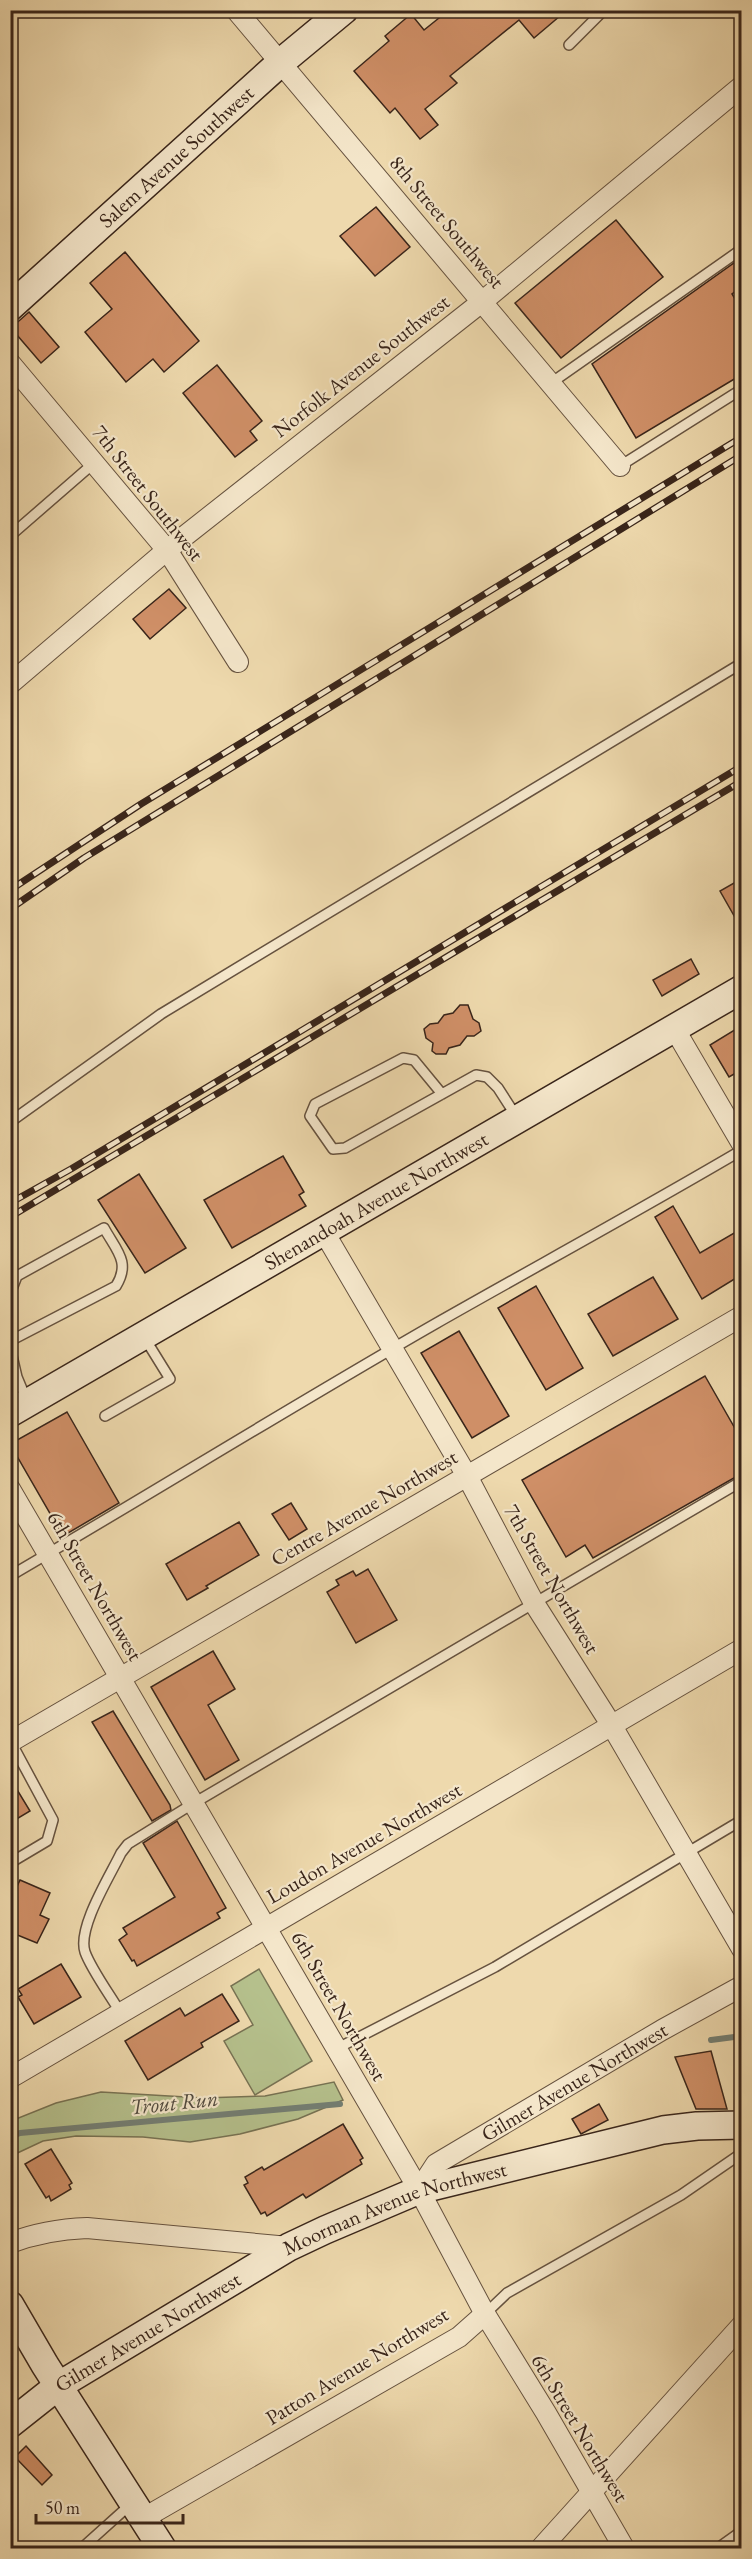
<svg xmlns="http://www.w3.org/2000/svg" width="752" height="2559" viewBox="0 0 752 2559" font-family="'EB Garamond',serif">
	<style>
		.green { fill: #b5c08c; stroke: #777253; stroke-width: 1.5 }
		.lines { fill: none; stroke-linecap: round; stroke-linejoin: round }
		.stream { stroke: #737e73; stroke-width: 6 }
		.building { fill: #cf8f67; stroke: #39251a; stroke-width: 1.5 }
		.lane-casing { stroke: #66523f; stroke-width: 12 }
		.street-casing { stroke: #66523f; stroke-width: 22 }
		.secondary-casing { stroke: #39251a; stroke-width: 30 }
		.lane { stroke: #f4e6ca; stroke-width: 9 }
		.street { stroke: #f4e6ca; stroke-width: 20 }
		.secondary { stroke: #f4e6ca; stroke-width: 27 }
		.rail-casing { stroke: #39251a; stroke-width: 7 }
		.rail { stroke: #f4e6ca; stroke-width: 4.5; stroke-dasharray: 14; stroke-linecap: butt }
		.labels { text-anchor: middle; stroke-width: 4.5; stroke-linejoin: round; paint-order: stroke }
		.street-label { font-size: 21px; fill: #39251a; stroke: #f4e6ca }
		.water-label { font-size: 22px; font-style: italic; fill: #514a3f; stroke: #f4e6ca }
	</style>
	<rect width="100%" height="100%" fill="#eed9ad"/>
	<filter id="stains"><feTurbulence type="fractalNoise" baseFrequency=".00333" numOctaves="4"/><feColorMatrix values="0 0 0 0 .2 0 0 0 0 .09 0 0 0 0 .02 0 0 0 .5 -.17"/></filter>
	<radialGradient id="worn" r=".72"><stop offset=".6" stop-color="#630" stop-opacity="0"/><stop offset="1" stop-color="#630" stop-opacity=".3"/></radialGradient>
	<g class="green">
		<polygon points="259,1969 312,2061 255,2095 224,2041 253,2025 231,1986"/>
		<polygon points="334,2082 343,2100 298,2119 240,2134 190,2142 143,2137 76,2136 43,2141 11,2156 11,2121 56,2103 101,2092 203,2098 265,2096"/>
	</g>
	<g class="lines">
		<g class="stream">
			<polyline points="711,2040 742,2036"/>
			<polyline points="10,2137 20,2133 340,2104"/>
		</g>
	</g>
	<g class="building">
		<polygon points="449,10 567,10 534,38 519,20 450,76 457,83 425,109 438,125 420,139 395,108 390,113 354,71 389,41 385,36 411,14 424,30"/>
		<polygon points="376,207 410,247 375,276 340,236"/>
		<polygon points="616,220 663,277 561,358 515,303"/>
		<polygon points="125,252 199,341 164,372 153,359 126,382 85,332 112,309 90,283"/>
		<polygon points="741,258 741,287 732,294 741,309 741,375 636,438 592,364"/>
		<polygon points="29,312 59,347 41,363 11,328"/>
		<polygon points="217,365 262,421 250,431 257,440 235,457 183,393"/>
		<polygon points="169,589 186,608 150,639 133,619"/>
		<polygon points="741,879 741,928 720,891"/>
		<polygon points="691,959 699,974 662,996 653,980"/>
		<polygon points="460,1005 468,1005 473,1019 479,1023 481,1031 474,1036 467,1036 460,1045 449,1048 446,1054 436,1054 432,1051 433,1043 426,1038 424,1029 430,1024 438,1023 444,1015 453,1013"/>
		<polygon points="741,1026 741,1070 729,1077 710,1045"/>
		<polygon points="283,1156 304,1192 299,1195 306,1206 232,1248 204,1200"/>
		<polygon points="139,1174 186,1248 145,1273 98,1200"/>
		<polygon points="673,1206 700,1253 741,1229 741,1275 702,1299 655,1217"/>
		<polygon points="653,1277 678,1319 613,1356 588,1314"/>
		<polygon points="536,1286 583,1368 546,1390 498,1308"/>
		<polygon points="459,1331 509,1416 472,1438 421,1353"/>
		<polygon points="705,1376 741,1439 741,1474 593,1558 585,1545 566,1557 522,1480"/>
		<polygon points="67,1412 119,1503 63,1536 10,1444"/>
		<polygon points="291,1503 307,1529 289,1540 272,1514"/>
		<polygon points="239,1522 259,1555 206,1586 208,1588 187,1600 166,1564"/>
		<polygon points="368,1569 397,1620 356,1643 327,1592 339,1585 336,1580 353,1571 356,1576"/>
		<polygon points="213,1651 235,1689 208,1705 239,1760 205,1780 151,1687"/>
		<polygon points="113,1711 170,1805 171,1810 152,1821 92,1722"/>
		<polygon points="10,1778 30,1811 10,1823"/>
		<polygon points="177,1821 226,1908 217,1913 220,1918 137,1966 134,1960 132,1961 119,1940 127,1934 123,1928 175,1897 143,1843"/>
		<polygon points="20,1880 50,1893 40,1915 49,1919 37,1943 10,1932 10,1902"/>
		<polygon points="61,1964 81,1997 34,2024 18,1997 22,1995 18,1989"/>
		<polygon points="222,1994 239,2021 201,2043 203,2047 148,2080 125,2041 180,2008 185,2016"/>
		<polygon points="711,2051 727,2109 696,2109 675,2057"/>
		<polygon points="599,2104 608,2120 581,2134 572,2119"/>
		<polygon points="343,2124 363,2158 360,2160 362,2164 306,2198 303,2194 267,2216 265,2212 261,2214 244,2185 248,2183 245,2177 262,2167 264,2170"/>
		<polygon points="51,2149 72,2183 69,2185 71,2189 51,2201 49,2196 46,2198 25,2164"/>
		<polygon points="26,2446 52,2475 42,2485 15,2457"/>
	</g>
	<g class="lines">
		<defs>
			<g id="lane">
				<polyline points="569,45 604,10"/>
				<polyline points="551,383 742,249"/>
				<polyline points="620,466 742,389"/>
				<polyline points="10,536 94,463"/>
				<polyline points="442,1094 414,1060 403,1058 315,1104 310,1116 333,1149 345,1148 476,1075 487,1077 498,1088 516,1116"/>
				<polyline points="10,1122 161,1014 742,663"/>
				<path d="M10 1294 17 1276 104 1228C116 1250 131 1262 116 1286L10 1341"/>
				<polyline points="10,1347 17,1377 27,1401"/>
				<polyline points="105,1416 170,1379 144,1337"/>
				<path d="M10 1576C152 1493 292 1406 435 1324 537 1266 640 1210 742 1150"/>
				<polyline points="10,1863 47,1841 53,1820 11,1742"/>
				<path d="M120 2012C110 1995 91 1969 85 1952 77 1928 110 1876 121 1853L128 1844 194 1803 742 1481"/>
				<polyline points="336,2049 495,1967 742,1820"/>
				<polyline points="485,2314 507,2293 681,2195 742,2153"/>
				<polyline points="82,2548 132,2503"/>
				<polyline points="718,2548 742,2531"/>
			</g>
			<g id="street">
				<polyline points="236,10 620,466"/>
				<polyline points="10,363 167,550 238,662"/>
				<polyline points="10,684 167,550 483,301 742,86"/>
				<polyline points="674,1028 742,1144"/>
				<polyline points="324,1232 467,1476 534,1603 612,1726 742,1949"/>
				<polyline points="10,1489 419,2190 485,2314 546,2413 624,2548"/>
				<polyline points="10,1742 742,1316"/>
				<polyline points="10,2078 742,1649"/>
				<path id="s1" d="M419 2190 436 2164 662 2030 742 1986"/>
				<path d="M10 2243C36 2233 60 2229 87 2228L289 2247"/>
				<polyline points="144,2518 459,2337 485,2314"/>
				<polyline points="541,2548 742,2325"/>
			</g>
			<g id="secondary">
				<path id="s2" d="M10 307 280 63 344 10"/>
				<path id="s3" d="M10 1413 742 989"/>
				<polyline points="10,2305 45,2365 162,2548"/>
				<path id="s4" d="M10 2424 58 2386 289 2247 325 2230 419 2190 663 2130 697 2126 742 2125"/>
			</g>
		</defs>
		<use href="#lane" class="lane-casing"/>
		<use href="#street" class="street-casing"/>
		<use href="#secondary" class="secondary-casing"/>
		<use href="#lane" class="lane"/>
		<use href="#street" class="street"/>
		<use href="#secondary" class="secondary"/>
		<defs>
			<g id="rail">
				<polyline points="10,890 141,804 742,437"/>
				<polyline points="10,909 84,858 742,455"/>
				<polyline points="10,1203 71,1169 742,766"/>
				<polyline points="10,1217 742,781"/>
			</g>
		</defs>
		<use href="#rail" class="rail-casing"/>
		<use href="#rail" class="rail"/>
	</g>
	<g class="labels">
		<g class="street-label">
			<text dy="7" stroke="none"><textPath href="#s2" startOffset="224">Salem Avenue Southwest</textPath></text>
			<text transform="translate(447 222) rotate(50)" y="7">8th Street Southwest</text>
			<text transform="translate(361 366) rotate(-38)" y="7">Norfolk Avenue Southwest</text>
			<text transform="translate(148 493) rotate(52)" y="7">7th Street Southwest</text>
			<text dy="7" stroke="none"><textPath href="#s3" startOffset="423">Shenandoah Avenue Northwest</textPath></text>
			<text transform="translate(364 1508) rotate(-30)" y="7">Centre Avenue Northwest</text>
			<text transform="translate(552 1579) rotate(60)" y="7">7th Street Northwest</text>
			<text transform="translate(95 1586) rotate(60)" y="7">6th Street Northwest</text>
			<text transform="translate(364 1843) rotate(-30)" y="7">Loudon Avenue Northwest</text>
			<text transform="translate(339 2006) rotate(60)" y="7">6th Street Northwest</text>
			<text dy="7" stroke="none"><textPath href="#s1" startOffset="192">Gilmer Avenue Northwest</textPath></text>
			<text dy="7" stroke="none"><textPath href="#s4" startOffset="444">Moorman Avenue Northwest</textPath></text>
			<text dy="7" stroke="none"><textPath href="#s4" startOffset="166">Gilmer Avenue Northwest</textPath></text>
			<text transform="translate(357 2366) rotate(-31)" y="7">Patton Avenue Northwest</text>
			<text transform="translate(580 2428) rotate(59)" y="7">6th Street Northwest</text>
		</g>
		<g class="water-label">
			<text transform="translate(174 2102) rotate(-6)" y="8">Trout Run</text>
		</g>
	</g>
	<rect width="752" height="2559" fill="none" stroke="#eed9ad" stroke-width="36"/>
	<rect x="12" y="12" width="728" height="2535" fill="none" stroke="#39251a" stroke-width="3"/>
	<rect x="18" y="18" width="716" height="2523" fill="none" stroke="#39251a" stroke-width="1.5"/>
	<path d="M36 2514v9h147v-9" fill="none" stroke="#39251a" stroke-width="3"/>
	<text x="45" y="2514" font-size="18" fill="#39251a" stroke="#f4e6ca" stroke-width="4.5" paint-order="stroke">50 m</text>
	<rect width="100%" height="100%" filter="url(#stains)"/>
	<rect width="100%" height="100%" fill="url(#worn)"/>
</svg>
